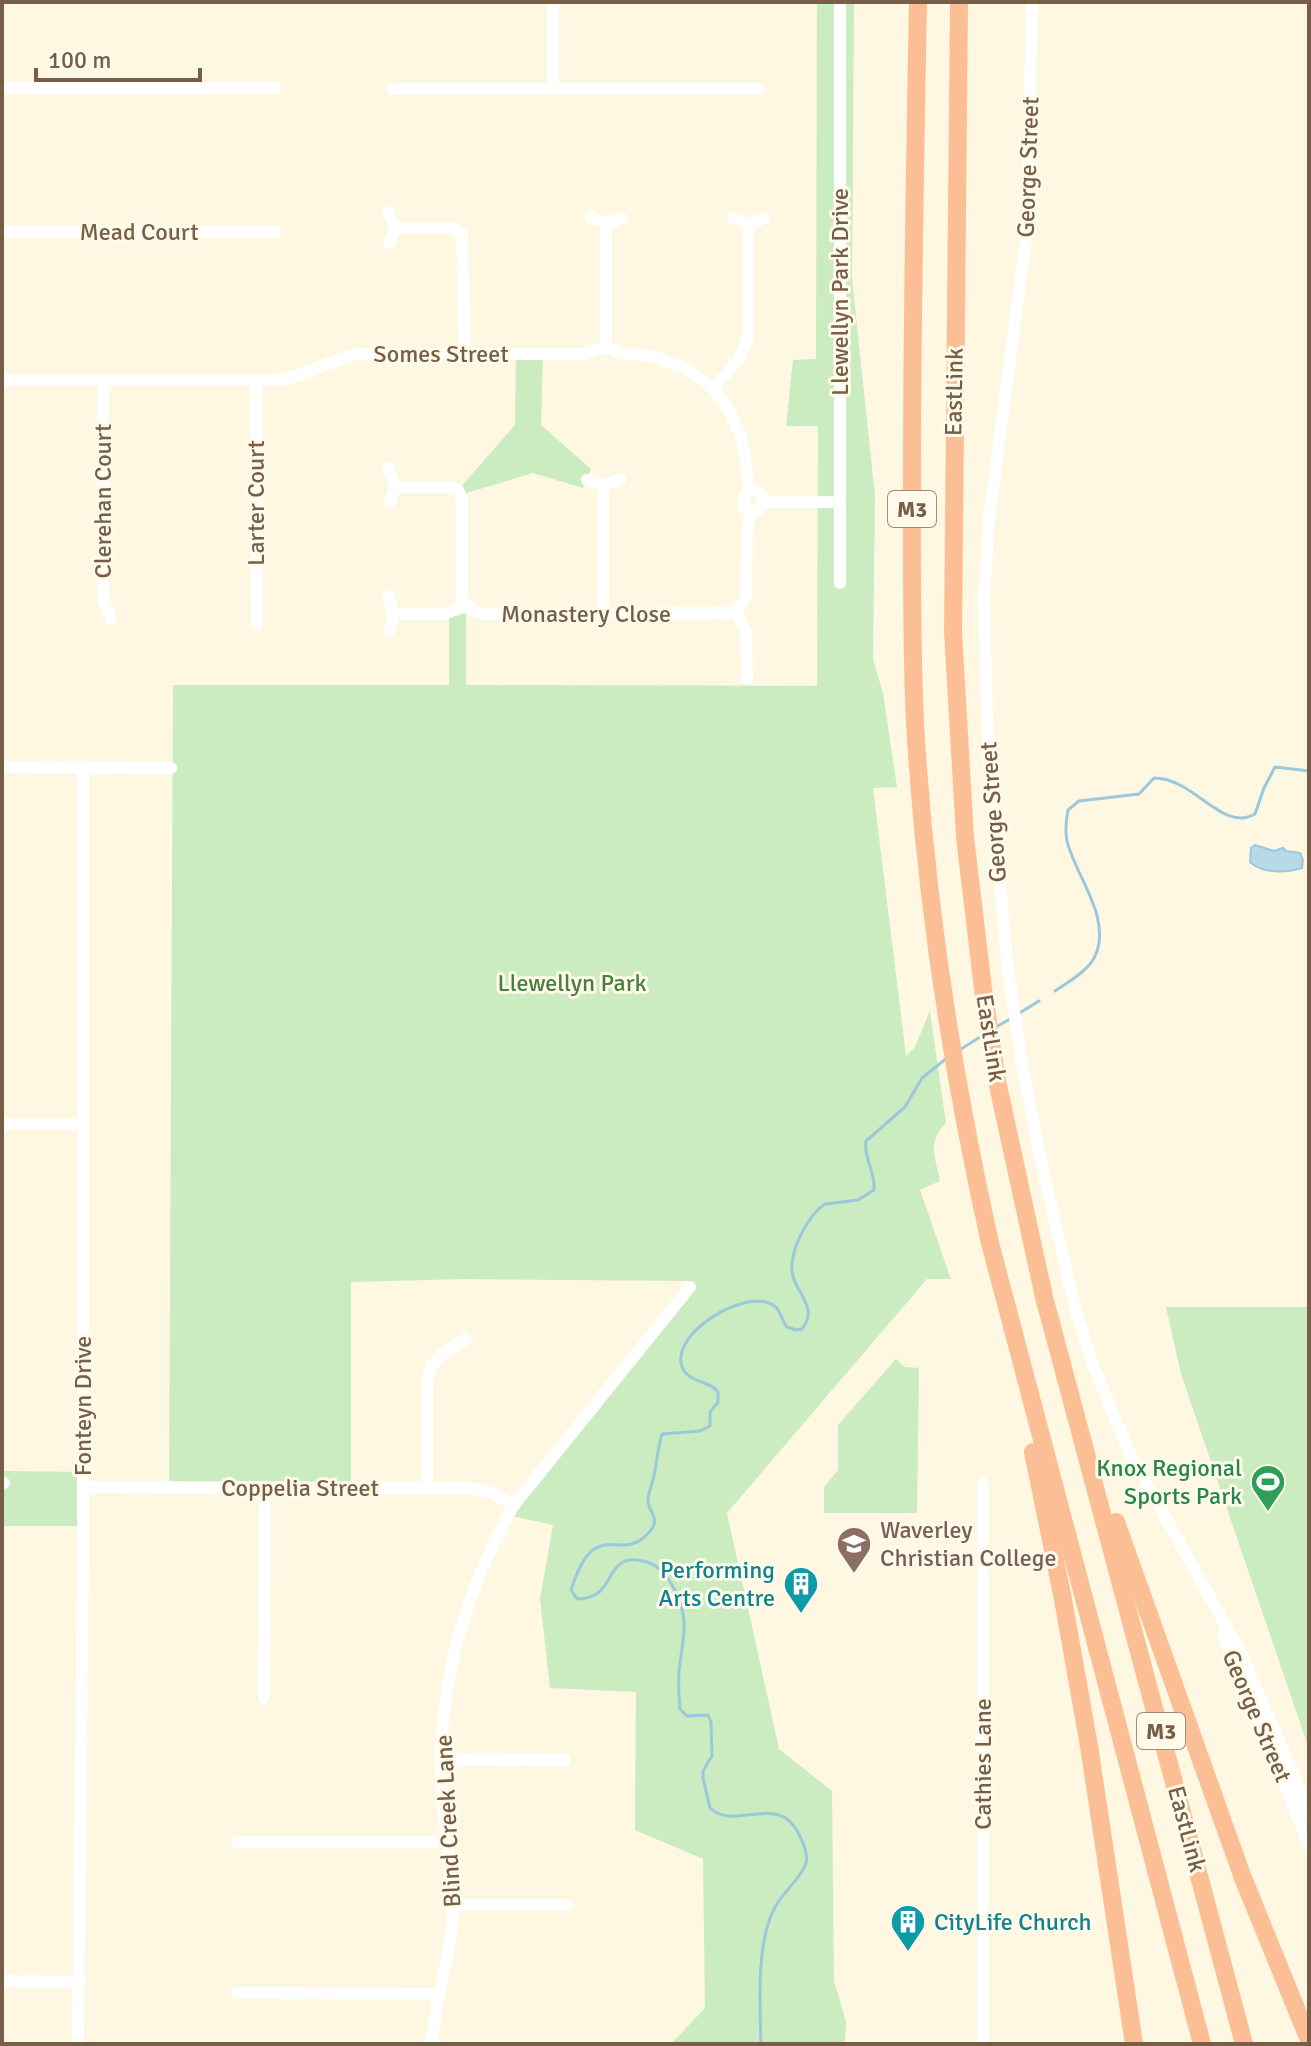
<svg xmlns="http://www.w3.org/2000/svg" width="1311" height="2046" viewBox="0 0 1311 2046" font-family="Signika,sans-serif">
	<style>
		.green { fill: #cbecc0 }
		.water { fill: #b6dae8; stroke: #9bc8db; stroke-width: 2 }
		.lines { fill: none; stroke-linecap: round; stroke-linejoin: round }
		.stream { stroke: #9bc8db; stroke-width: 3 }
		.minor { stroke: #fff; stroke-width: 12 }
		.highway { stroke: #fcbf95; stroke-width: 18 }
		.labels { text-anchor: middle; stroke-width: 6; stroke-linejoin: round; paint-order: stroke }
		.shield { fill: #fffaea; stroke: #a08e78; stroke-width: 2 }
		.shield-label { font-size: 22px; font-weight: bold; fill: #775f47 }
		.street-label { font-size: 24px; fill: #775f47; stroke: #fffaea }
		.park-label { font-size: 24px; fill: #487e3e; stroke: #fffaea }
		.leisure-label { font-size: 24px; fill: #27864d; stroke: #fffaea; text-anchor: end }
		.education-label { font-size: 24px; fill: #785e54; stroke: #fffaea; text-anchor: start }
		.culture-label { font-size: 24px; fill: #0d838f; stroke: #fffaea; text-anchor: end }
	</style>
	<rect width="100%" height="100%" fill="#fef7e2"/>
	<g class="green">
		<path d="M817 2H854L852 279 875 496 873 659 883 693 897 787 873 788 906 1056 915 1047 930 1011 946 1123C927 1143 935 1156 940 1181L920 1190 951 1279H927L727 1513 779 1749 832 1791 834 1981 846 2021 845 2044H671L705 2008 703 1859 635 1830 636 1692 550 1688 540 1599 553 1525 508 1515 690 1287 692 1281 465 1279 351 1282V1487L169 1488 173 685H449V613L466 606V685L817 686 818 426H786L793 360 816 359Z"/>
		<polygon points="516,354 543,354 541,425 591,469 583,488 533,473 460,495 458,490 515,425"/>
		<polygon points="1166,1307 1309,1307 1309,1749 1181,1374"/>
		<polygon points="896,1359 905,1367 919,1368 917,1513 824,1513 824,1487 838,1470 838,1425"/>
		<polygon points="4,1471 83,1472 83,1526 2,1526"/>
	</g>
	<path class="water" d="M1255 845 1274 851 1283 848 1286 851 1300 853 1303 860 1302 868C1286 873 1263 874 1250 862L1251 848Z"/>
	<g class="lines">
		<g class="stream">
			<path d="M1055 991C1068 982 1090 970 1096 954 1111 916 1075 875 1067 841 1065 831 1066 820 1068 810L1079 801 1139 794 1154 778C1195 778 1222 833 1255 814L1264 788 1275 767 1309 771"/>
			<polyline points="1018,1014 1039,1001"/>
			<polyline points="994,1028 1012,1018"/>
			<polyline points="961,1049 985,1034"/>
			<path d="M761 2044C760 2004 756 1945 774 1909 781 1894 803 1876 806 1863 809 1851 797 1826 787 1819 764 1803 731 1828 710 1808L703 1778V1771L712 1756 711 1722 708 1715 687 1716 680 1709C679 1697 678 1684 679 1672 680 1656 685 1639 684 1622 683 1602 668 1568 647 1562 640 1560 630 1558 623 1562 605 1572 611 1598 577 1599L571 1590C597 1510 620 1569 651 1530 660 1519 649 1512 648 1501 647 1495 651 1489 652 1483 657 1467 657 1450 662 1434L700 1431 710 1426V1412L718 1402V1392C709 1379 685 1384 681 1363 676 1331 741 1292 769 1303 781 1307 780 1318 787 1327L796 1330 802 1329C820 1307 794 1293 792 1271 790 1250 808 1215 825 1204L858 1200 874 1190C876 1173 863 1157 866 1141L905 1107 922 1078 947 1058"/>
		</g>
		<g class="minor">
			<polyline points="553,2 553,88"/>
			<polyline points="1032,2 1027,231 989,519 984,599 988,753 1008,971 1022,1064 1043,1170 1076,1312 1093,1365 1130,1454 1242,1655 1309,1811"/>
			<polyline points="2,88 275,88"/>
			<polyline points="393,89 758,89"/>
			<polyline points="388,212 395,228 389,243"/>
			<polyline points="591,217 606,224 622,218"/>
			<polyline points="733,218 748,224 765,218"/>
			<polyline points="395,228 452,228 462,233 465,354"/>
			<polyline points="2,232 275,232"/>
			<polyline points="606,347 606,224"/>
			<path d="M2 380H275C307 378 328 359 358 354H585L606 347 621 353 656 357 687 369 713 388 729 410 742 439 750 491"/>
			<polyline points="103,380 103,599 111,619"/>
			<polyline points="256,381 257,625"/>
			<polyline points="713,388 738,361 748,337 748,224"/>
			<polyline points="388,468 395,487 390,502"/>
			<polyline points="587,480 603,486 621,479"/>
			<polyline points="603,486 603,614"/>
			<polyline points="395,487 448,487 458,490 462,500 462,599 472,611 484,614 731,613 739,608 746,597 747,533 751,510"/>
			<circle cx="753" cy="501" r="10"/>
			<polyline points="763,502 839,502"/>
			<polyline points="840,583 840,2"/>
			<polyline points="388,596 394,614 390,630"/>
			<polyline points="735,611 746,631 747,679"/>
			<polyline points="394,614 443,614 466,606"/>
			<polyline points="2,767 171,768"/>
			<polyline points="2,1124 82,1124"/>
			<polyline points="2,1483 4,1483"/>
			<polyline points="983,1483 983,2044"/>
			<polyline points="83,1487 469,1488 490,1492 514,1505"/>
			<path d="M427 1487V1383C430 1358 446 1351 466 1339"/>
			<polyline points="1223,1635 1309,1844"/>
			<polyline points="264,1698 265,1488"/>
			<polyline points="441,1759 565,1760"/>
			<polyline points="237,1842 448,1842"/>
			<polyline points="453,1905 566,1905"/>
			<polyline points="2,1981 80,1982"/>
			<polyline points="237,1993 440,1994"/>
			<polyline points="78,2044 83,1557 83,767"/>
			<path d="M432 2044C434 1997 453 1953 453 1906 453 1863 442 1821 441 1778 439 1681 466 1589 514 1505L690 1287"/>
		</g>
		<g class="highway">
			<path d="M918 2C915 159 912 315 912 472 912 556 911 639 915 723 925 898 952 1072 990 1243L1202 2044"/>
			<polyline points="959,2 953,632 965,837 983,989 997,1081 1044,1297 1244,2044"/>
			<polyline points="1033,1452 1062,1594 1089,1746 1134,2044"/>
			<polyline points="1116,1522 1243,1878 1309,2040"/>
		</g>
	</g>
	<defs>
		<symbol id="stadium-pin" viewBox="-11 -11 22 30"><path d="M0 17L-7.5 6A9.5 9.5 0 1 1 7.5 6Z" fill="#2e9e5b" stroke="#fffaea"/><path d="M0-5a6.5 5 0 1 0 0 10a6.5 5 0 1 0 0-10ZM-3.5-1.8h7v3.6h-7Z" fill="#fff"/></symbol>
		<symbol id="school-pin" viewBox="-11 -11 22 30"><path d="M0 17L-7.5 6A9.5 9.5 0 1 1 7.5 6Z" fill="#8d6e63" stroke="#fffaea"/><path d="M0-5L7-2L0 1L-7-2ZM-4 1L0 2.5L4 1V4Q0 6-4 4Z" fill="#fff"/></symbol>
		<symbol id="building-pin" viewBox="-11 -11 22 30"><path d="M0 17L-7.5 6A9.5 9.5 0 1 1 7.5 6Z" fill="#0f9aa8" stroke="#fffaea"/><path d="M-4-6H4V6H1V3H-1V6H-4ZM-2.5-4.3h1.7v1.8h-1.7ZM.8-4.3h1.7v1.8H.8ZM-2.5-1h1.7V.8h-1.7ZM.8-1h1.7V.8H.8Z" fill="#fff"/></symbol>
	</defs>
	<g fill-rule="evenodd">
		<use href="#stadium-pin" x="1248" y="1462" width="40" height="54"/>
		<use href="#school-pin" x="834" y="1524" width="40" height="54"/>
		<use href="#building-pin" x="781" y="1564" width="40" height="54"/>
		<use href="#building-pin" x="888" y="1902" width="40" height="54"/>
	</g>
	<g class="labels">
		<g class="shield">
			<rect x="888" y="491" width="48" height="36" rx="6"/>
			<rect x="1137" y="1713" width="48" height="36" rx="6"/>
		</g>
		<g class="shield-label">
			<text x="912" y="517">M3</text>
			<text x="1161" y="1739">M3</text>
		</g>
		<g class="street-label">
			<text transform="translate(1028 167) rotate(-88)" y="8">George Street</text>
			<text x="139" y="240">Mead Court</text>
			<text transform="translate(840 292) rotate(-90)" y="8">Llewellyn Park Drive</text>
			<text x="441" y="362">Somes Street</text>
			<text transform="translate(954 392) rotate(-89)" y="8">EastLink</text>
			<text transform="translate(103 501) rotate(-90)" y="8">Clerehan Court</text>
			<text transform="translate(256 503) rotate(-90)" y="8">Larter Court</text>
			<text x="586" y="622">Monastery Close</text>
			<text transform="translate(993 812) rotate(-94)" y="8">George Street</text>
			<text transform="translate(991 1038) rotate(81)" y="8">EastLink</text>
			<text transform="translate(83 1406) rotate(-90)" y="8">Fonteyn Drive</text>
			<text x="300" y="1496">Coppelia Street</text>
			<text transform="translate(1257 1716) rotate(67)" y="8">George Street</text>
			<text transform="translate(983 1764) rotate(-90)" y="8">Cathies Lane</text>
			<text transform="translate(448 1821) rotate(-93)" y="8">Blind Creek Lane</text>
			<text transform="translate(1187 1829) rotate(75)" y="8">EastLink</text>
		</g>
		<g class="park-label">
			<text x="572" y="991">Llewellyn Park</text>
		</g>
		<g class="leisure-label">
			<text x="1242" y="1476">Knox Regional<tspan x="1242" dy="28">Sports Park</tspan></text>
		</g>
		<g class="education-label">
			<text x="880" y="1538">Waverley<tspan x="880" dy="28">Christian College</tspan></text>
		</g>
		<g class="culture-label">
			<text x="775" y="1578">Performing<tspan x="775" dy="28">Arts Centre</tspan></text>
			<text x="934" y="1930" text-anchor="start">CityLife Church</text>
		</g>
	</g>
	<rect width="1311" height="2046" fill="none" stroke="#775f47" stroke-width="8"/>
	<path d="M36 68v12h164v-12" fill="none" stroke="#775f47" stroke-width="4"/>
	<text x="48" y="68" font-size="24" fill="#775f47" stroke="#fffaea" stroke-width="6" paint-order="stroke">100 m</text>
</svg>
